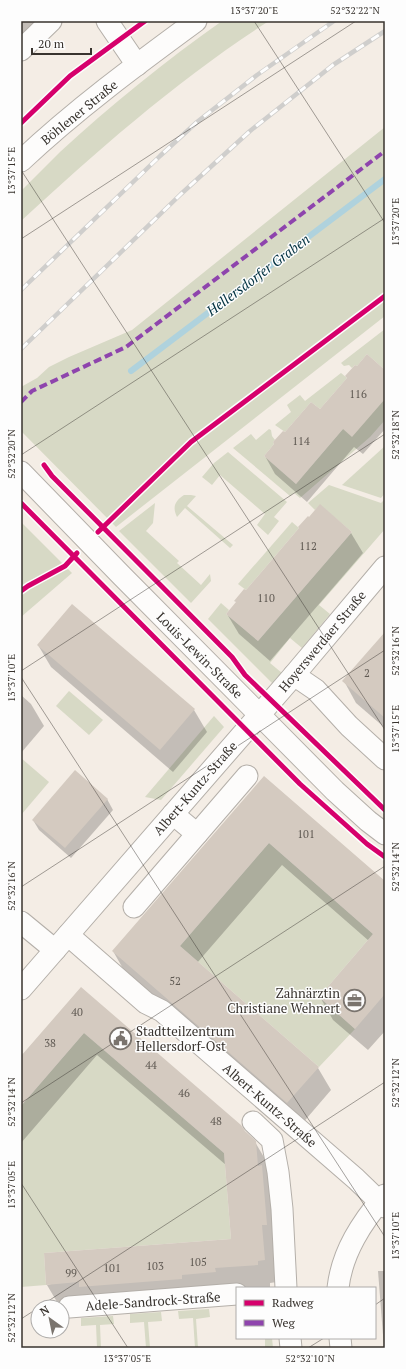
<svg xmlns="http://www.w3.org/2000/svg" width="406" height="1369" viewBox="0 0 406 1369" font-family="'PT Serif',serif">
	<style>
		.green { fill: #d7d9c5 }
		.shadow { fill: #0003 }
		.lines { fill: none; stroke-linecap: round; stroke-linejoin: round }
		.stream { stroke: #afd2dd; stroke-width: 6 }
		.building { fill: #d4cac0 }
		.minor-casing { stroke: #b4afa9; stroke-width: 23 }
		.minor { stroke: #fdfcfb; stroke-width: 21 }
		.rail-casing { stroke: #cfcecc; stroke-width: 4.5 }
		.rail { stroke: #fdfdfd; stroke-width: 3; stroke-dasharray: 9; stroke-linecap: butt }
		.quiet { stroke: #8e44ad; stroke-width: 4; stroke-dasharray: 8 4; stroke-linecap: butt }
		.cycleway-casing { stroke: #fdfdfd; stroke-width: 8 }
		.cycleway { stroke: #d6006c; stroke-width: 5 }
		.ticks { fill: none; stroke: #38332e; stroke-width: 1; stroke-opacity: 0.45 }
		.labels { text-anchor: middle; stroke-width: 3; stroke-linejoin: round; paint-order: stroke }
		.number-label { font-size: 11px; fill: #5f5952 }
		.street-label { font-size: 13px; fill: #38332e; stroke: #fdfdfd }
		.poi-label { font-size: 13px; fill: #38332e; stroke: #fdfdfd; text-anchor: end }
		.water-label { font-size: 14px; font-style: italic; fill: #003140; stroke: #fdfdfd }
		.neatline { fill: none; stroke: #38332e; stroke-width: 1.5 }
		.ticks-label { font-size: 10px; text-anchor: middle; fill: #38332e }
	</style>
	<rect width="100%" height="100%" fill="#f4ede5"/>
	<g class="green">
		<path d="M222 21H269C180 78 99 149 21 221V191C34 178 47 165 60 152 111 105 165 61 222 21Z"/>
		<polygon points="385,127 385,316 116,527 21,431 21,387 37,378 49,367 69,357 132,330"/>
		<polygon points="385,329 385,370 367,354 357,366 355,365 352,368 349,365 344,366 341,363"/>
		<polygon points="341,373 347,378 320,409 311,402 285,432 275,425 291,412 287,405 300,395 305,401"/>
		<polygon points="385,399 385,420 370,437 300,498 294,493 290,496 233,448 251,434 256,440 269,429 271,430 272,436 275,440 273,442 274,444 264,456 296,484 343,429"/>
		<polygon points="385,446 385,493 381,498 342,485"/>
		<polygon points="228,452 287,502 274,517 279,521 268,535 257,525 265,514 220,475 212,485 202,477 214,463"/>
		<polygon points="329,485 381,503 385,499 385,529 319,605 330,614 302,648 290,638 270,663 282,673 273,684 208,619 221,603 229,610 226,614 258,641 352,532 320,505 315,510 308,503"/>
		<path d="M184 495H191L196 496 187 506 233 545 230 548 185 508 177 517C172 507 175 501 184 495Z"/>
		<polygon points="155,503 153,523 146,531 179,561 177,563 201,585 210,574 211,581 191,603 119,531"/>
		<polygon points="21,522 72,573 21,617"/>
		<polygon points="292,522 299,528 246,590 238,584"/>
		<polygon points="69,691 103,720 89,735 56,706"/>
		<polygon points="214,716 224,727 161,800 145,797"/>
		<polygon points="21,758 49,782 21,815"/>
		<polygon points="269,843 373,934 319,997 355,1029 319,1067 180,946"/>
		<polygon points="84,1033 224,1153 231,1239 44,1253 46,1285 21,1287 21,1106"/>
		<polygon points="209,1309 210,1317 196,1319 198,1348 195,1348 193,1318 179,1319 178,1311"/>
		<polygon points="161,1312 162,1321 148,1322 150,1348 146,1348 144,1322 130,1323 130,1314"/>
		<polygon points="113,1316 114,1324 100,1325 101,1348 97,1348 96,1325 81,1326 81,1318"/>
		<polygon points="265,1338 272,1338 273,1348 265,1348"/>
	</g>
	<g class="shadow">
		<polygon points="21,21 48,21 21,59"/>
		<polygon points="385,371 385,429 363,454 354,447 307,502 275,474 265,456 285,434 320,410"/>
		<polygon points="320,506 351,533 363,553 270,661 239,634 227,614"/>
		<polygon points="72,605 194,710 207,732 173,772 51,667 38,645"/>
		<polygon points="385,633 385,728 356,703 344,681"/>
		<polygon points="21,695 31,704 44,726 21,753"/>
		<polygon points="264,777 385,882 385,1031 368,1050 333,1020 320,997 369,941 282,865 197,963 318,1068 331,1090 301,1125 126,974 113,951"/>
		<polygon points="107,799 113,810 71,858 39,830 33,820"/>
		<polygon points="81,988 255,1142 268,1164 277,1282 270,1283 270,1287 237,1288 60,1307 47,1285 232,1240 226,1165 97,1055 21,1143 21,1058"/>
		<polygon points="378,1271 385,1271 385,1348 384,1348"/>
	</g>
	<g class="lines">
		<polyline class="stream" points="131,371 385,179"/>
	</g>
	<g class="building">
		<polygon points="367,354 385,370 385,399 352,437 343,429 296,484 264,456 274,444 273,442 283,431 285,432 311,402 320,409 347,378 345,376 355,365 357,366"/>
		<polygon points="320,504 352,532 258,641 226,614 236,602 234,601 244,589 246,590 299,528 298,527 308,516 309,517"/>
		<polygon points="72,604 195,709 160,750 37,645"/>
		<polygon points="385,632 385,718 342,681"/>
		<polygon points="75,770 108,799 65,848 32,820"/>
		<polygon points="264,776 385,881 385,994 355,1029 319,997 373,934 269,843 180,946 319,1067 287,1103 112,951"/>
		<polygon points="81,987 241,1125 245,1131 256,1141 258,1166 262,1165 267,1225 262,1225 265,1260 258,1261 258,1265 215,1268 216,1272 182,1275 182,1279 79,1287 79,1282 46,1285 44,1253 231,1239 224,1153 84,1033 21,1106 21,1056"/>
	</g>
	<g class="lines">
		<defs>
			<g id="minor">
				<polyline points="107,21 137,65"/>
				<polyline points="21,50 51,21"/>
				<path d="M21 161C75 110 136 65 196 21"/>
				<polyline points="21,472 122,576 335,791 368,821 385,834"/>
				<polyline points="294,675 316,690 349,726 385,759"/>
				<polyline points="173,814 197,834 247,776"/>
				<polyline points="134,907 197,834"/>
				<polyline points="21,922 55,950"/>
				<polyline points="68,935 146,1003 162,1011 356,1179 385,1207"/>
				<polyline points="21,989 294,675 385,567"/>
				<polyline points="253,1122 272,1140 278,1172 282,1209 286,1288"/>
				<path d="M338 1288C342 1252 362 1222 385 1195"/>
				<polyline points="69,1307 237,1294"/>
				<polyline points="290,1338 291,1348"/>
				<polyline points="340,1338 341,1348"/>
			</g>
		</defs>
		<use href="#minor" class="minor-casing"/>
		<use href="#minor" class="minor"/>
		<defs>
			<g id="rail">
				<polyline points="21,290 160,156 197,122 257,75 334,21"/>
				<polyline points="21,349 181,194 250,131 333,65 385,31"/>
			</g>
		</defs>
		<use href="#rail" class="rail-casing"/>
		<use href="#rail" class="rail"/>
		<polyline class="quiet" points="21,402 32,391 126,347 385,151"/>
		<defs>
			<g id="cycleway">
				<polyline points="21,123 70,76 145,21"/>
				<polyline points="44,465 52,476 232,657 245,675 385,810"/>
				<polyline points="21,503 300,784 367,844 385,857"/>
				<polyline points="98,532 191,442 385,296"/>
				<polyline points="21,591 28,586 65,566 77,553"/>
			</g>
		</defs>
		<use href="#cycleway" class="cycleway-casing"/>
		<use href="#cycleway" class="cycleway"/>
	</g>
	<path class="ticks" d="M254 21 385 223M21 23 24 21M21 170 385 730M21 239 356 21M21 455 385 218M21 671 385 434M21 677 385 1237M21 887 385 650M21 1103 385 866M21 1183 128 1348M375 1305 385 1298M39 1307 385 1082M21 1319 38 1308M308 1348 324 1338"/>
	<defs>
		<symbol id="office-ring" viewBox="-11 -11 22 22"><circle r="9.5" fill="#fdfdfd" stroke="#7a746e" stroke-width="1.5"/><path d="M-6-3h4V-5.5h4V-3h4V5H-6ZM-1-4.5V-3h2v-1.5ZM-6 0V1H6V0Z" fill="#7a746e"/></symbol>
		<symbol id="civic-ring" viewBox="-11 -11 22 22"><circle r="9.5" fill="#fdfdfd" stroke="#7a746e" stroke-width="1.5"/><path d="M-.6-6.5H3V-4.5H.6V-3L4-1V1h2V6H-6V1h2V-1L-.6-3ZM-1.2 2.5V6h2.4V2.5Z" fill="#7a746e"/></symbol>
	</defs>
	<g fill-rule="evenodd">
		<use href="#office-ring" x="342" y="988" width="25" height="25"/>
		<use href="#civic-ring" x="108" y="1026" width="25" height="25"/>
	</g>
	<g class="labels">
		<g class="number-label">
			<text x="358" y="398">116</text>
			<text x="301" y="445">114</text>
			<text x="308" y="550">112</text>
			<text x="266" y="602">110</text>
			<text x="367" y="677">2</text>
			<text x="306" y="838">101</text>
			<text x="175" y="985">52</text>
			<text x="77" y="1016">40</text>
			<text x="50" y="1047">38</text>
			<text x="151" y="1069">44</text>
			<text x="184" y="1097">46</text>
			<text x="216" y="1125">48</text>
			<text x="198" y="1266">105</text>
			<text x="155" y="1270">103</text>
			<text x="112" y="1272">101</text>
			<text x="71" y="1277">99</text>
		</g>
		<g class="street-label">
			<text transform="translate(79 112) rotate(-39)" y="5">Böhlener Straße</text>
			<text transform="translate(322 641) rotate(-50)" y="5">Hoyerswerdaer Straße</text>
			<text transform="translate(200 655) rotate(45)" y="5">Louis-Lewin-Straße</text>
			<text transform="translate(195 788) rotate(-49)" y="5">Albert-Kuntz-Straße</text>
			<text transform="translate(270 1105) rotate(41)" y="5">Albert-Kuntz-Straße</text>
			<text transform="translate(153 1301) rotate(-4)" y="5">Adele-Sandrock-Straße</text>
		</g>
		<g class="poi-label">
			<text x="340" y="998">Zahnärztin<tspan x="340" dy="15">Christiane Wehnert</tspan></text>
			<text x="136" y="1036" text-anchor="start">Stadtteilzentrum<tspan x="136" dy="15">Hellersdorf-Ost</tspan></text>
		</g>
		<g class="water-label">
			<text transform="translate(258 275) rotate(-37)" y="5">Hellersdorfer Graben</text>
		</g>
	</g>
	<rect width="406" height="1369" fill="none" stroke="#fdfdfd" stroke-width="44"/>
	<rect x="236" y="1287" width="140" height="52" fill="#fdfdfd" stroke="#aeacaa"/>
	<rect x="244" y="1300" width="20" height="6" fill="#d6006c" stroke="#aeacaa"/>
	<text x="272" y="1307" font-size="12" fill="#38332e">Radweg</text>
	<rect x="244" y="1320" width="20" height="6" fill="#8e44ad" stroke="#aeacaa"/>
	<text x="272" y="1327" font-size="12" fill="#38332e">Weg</text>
	<g transform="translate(50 1319) rotate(327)"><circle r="19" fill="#fdfdfd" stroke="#aeacaa"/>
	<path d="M0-3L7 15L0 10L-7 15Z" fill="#7a746e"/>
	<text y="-6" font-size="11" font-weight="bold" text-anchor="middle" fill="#38332e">N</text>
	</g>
	<path d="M32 48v6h59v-6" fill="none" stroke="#38332e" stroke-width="2"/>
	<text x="38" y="48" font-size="12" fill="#38332e" stroke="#fdfdfd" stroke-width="3" paint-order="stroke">20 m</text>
	<rect x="22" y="22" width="362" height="1325" class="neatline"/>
	<g class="ticks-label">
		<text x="254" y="14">13°37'20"E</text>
		<text x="355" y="14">52°32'22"N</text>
		<text transform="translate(11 171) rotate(-90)" y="4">13°37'15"E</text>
		<text transform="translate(395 222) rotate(-90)" y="4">13°37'20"E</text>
		<text transform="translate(395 435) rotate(-90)" y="4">52°32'18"N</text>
		<text transform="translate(11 454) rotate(-90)" y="4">52°32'20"N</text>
		<text transform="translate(395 651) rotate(-90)" y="4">52°32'16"N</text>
		<text transform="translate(11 678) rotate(-90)" y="4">13°37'10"E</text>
		<text transform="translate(395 729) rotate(-90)" y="4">13°37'15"E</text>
		<text transform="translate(395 867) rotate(-90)" y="4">52°32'14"N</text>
		<text transform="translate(11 886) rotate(-90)" y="4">52°32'16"N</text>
		<text transform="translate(395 1083) rotate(-90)" y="4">52°32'12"N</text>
		<text transform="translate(11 1102) rotate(-90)" y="4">52°32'14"N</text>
		<text transform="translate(11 1185) rotate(-90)" y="4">13°37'05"E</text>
		<text transform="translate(395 1236) rotate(-90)" y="4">13°37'10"E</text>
		<text transform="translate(11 1318) rotate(-90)" y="4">52°32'12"N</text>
		<text x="127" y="1362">13°37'05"E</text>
		<text x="310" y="1362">52°32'10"N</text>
	</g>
</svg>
